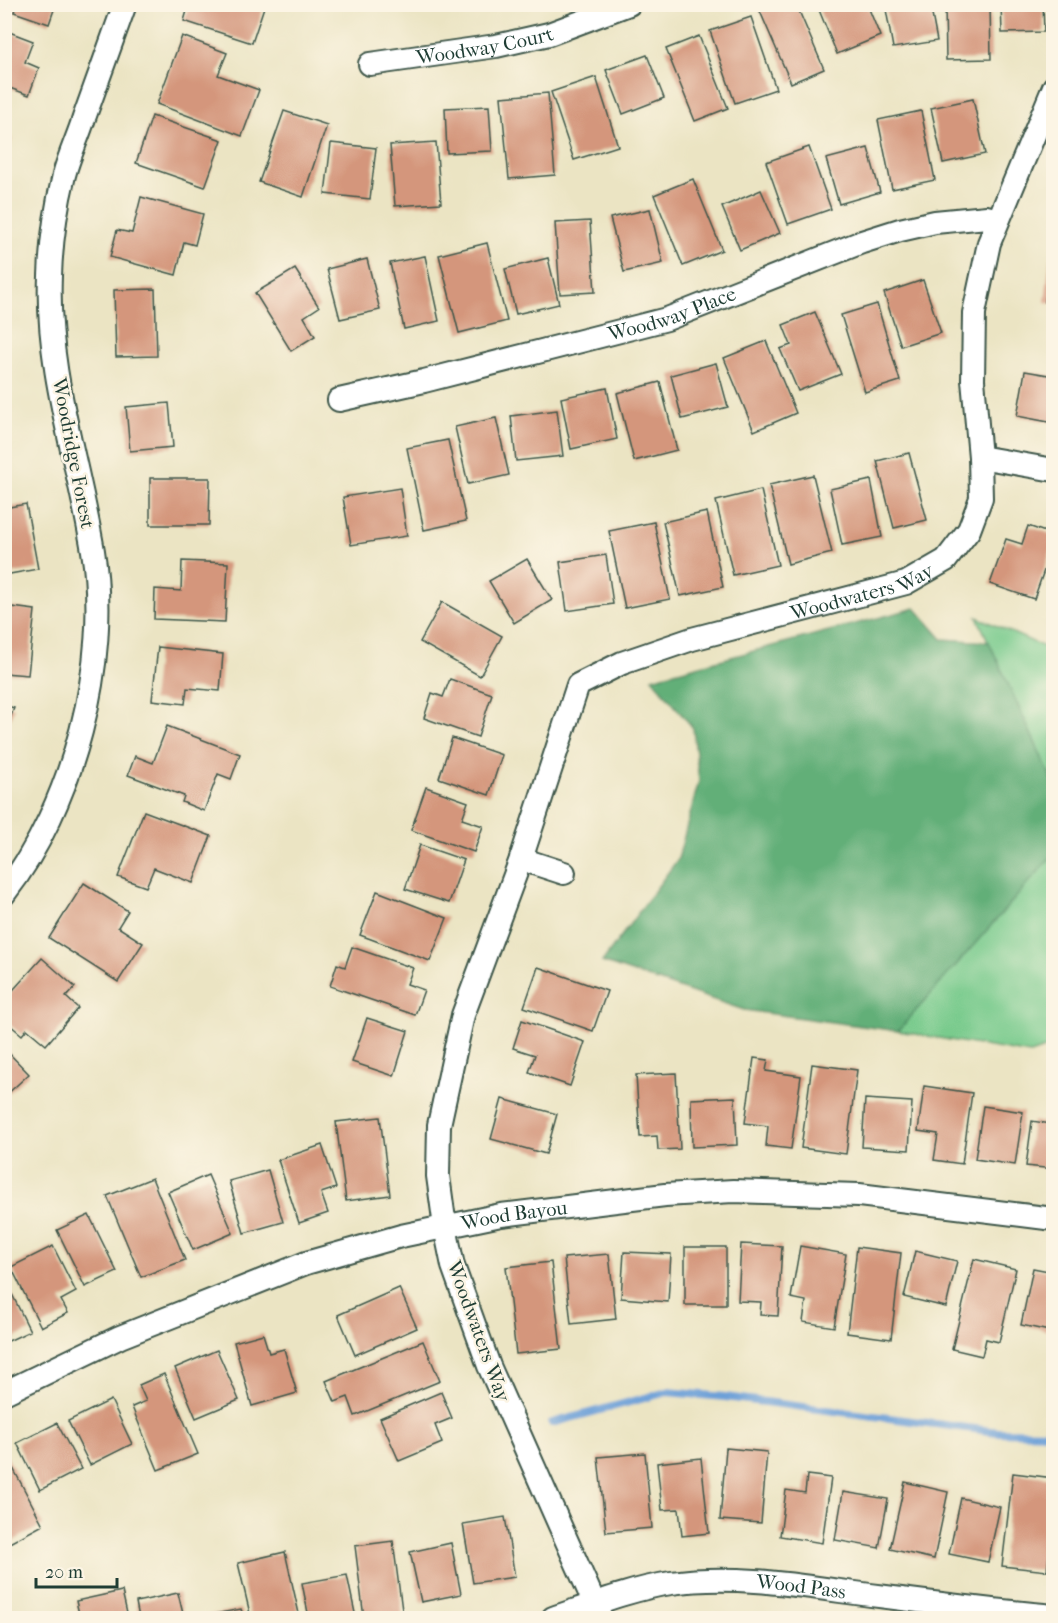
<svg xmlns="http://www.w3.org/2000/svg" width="1058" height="1623" viewBox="0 0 1058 1623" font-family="'IM FELL French Canon',serif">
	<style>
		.green { fill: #79cb8d; stroke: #4c8460; stroke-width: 1.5 }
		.forest { fill: #62af78; stroke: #407656; stroke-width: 1.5 }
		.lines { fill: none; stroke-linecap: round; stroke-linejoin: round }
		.stream { stroke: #6da0d8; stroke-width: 8 }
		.building { fill: #d4967c }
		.minor-casing { stroke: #3e5649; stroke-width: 26 }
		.minor { stroke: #fff; stroke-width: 22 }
		.labels { text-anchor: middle; stroke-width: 5; stroke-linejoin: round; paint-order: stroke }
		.street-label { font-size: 20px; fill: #1f3d34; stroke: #fcf5e5 }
	</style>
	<rect width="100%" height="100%" fill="#fcf5e5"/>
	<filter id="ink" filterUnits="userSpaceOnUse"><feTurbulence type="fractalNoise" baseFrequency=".0167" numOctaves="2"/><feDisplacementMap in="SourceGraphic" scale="12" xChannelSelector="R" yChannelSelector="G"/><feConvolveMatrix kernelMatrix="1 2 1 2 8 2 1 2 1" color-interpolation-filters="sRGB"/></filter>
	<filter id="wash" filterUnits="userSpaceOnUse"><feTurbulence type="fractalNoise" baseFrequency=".008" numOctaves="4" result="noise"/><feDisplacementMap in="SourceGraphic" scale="24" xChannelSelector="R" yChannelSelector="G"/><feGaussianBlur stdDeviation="1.35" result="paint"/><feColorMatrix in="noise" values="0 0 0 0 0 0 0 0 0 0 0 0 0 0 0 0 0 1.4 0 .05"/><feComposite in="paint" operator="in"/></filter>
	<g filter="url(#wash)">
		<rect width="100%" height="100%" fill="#ebe4c3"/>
		<g class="green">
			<polygon points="977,617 1053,651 1053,782"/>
			<polygon points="1053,854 1053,1046 1030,1054 898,1031"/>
		</g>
		<polygon class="forest" points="915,608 942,639 989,642 1053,782 1054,854 898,1031 744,1010 602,962 678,859 699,781 693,728 652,678"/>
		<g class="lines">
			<polyline class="stream" points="552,1423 667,1392 725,1397 998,1432 1054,1433"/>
		</g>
		<g id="blocks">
			<g class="building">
				<polygon points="16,4 56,4 49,24 14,12"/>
				<polygon points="189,4 265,4 252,43 184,21"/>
				<polygon points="421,4 463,4 463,11 421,9"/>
				<polygon points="771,4 796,4 824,69 791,83 759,9"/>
				<polygon points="832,4 867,4 880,36 837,54 819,10"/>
				<polygon points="885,4 930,4 937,41 893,48"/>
				<polygon points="945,4 990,4 991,59 946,60"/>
				<polygon points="1001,4 1043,4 1044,32 1002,33"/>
				<polygon points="751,17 776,89 735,103 710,31"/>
				<polygon points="4,30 33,41 25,62 39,68 29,95 4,86"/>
				<polygon points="182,36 227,53 218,75 259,90 242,136 157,104"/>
				<polygon points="699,36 728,108 695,121 666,49"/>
				<polygon points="647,55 664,98 623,114 606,70"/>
				<polygon points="596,77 618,146 574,160 551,92"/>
				<polygon points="548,93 555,175 509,179 501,97"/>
				<polygon points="973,99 985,154 943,163 931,108"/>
				<polygon points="489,106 492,151 447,153 445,108"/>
				<polygon points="284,111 327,125 303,197 259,182"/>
				<polygon points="921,111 935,180 892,189 878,120"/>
				<polygon points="152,116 222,140 205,187 136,163"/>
				<polygon points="4,137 12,138 5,169 4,169"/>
				<polygon points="436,142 441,203 395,206 390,145"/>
				<polygon points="331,143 376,148 370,199 325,194"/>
				<polygon points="809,147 831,209 788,224 766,162"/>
				<polygon points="868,148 880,192 839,204 826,159"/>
				<polygon points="693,179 722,250 683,266 654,195"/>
				<polygon points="761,190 780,233 740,250 722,207"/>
				<polygon points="141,197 203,214 195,245 184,242 176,275 110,257 117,230 132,233"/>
				<polygon points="650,209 663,263 624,272 610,218"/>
				<polygon points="590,221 595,292 560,294 555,223"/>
				<polygon points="487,243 507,321 459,333 439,255"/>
				<polygon points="425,256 439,321 404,329 390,263"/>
				<polygon points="548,258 559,304 516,314 505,269"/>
				<polygon points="1050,258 1054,258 1054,303 1045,302"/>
				<polygon points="367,259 380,310 340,319 327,269"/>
				<polygon points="295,269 319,307 304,317 315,336 291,351 255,293"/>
				<polygon points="923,280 941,333 901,346 884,293"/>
				<polygon points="155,289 157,356 116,357 114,290"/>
				<polygon points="877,304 900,381 865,392 841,315"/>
				<polygon points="815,312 841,374 798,391 780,349 791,345 783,325"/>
				<polygon points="766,341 796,413 754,431 724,358"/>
				<polygon points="716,363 728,407 682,419 671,375"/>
				<polygon points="1025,371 1054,376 1054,423 1017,416"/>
				<polygon points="660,382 677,450 634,461 617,393"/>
				<polygon points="607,388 617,439 571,449 561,398"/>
				<polygon points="169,403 173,447 130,451 126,407"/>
				<polygon points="557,410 563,456 516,461 511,416"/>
				<polygon points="496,418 509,475 468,484 455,427"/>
				<polygon points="448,440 466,521 424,530 407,448"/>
				<polygon points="909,453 927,520 894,528 877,461"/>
				<polygon points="813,475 832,553 788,564 769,485"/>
				<polygon points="150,478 210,478 209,525 150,525"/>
				<polygon points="871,480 882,537 842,545 830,489"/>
				<polygon points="400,488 407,536 351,545 343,497"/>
				<polygon points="761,490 778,565 733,575 716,501"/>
				<polygon points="26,504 38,569 4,575 4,508"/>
				<polygon points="707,512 723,587 680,596 663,522"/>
				<polygon points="654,522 670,599 625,608 609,531"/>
				<polygon points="1028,526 1054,535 1054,542 1034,599 990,584 1006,539 1022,544"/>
				<polygon points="606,555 613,604 567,611 560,562"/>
				<polygon points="527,559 552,600 514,623 489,581"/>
				<polygon points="182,561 228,563 225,622 154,619 155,589 181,591"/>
				<polygon points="442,602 502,636 480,676 420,642"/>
				<polygon points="4,606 35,610 28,675 4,673"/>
				<polygon points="158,647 223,654 220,691 187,688 185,704 152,700"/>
				<polygon points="450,679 492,694 478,737 424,718 432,693 443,697"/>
				<polygon points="4,705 14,708 5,731 4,731"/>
				<polygon points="167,726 240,754 231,779 218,774 204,811 182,802 184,796 128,775 135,756 153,763"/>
				<polygon points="452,738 502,755 489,795 439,778"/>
				<polygon points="426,787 468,802 462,819 483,826 474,852 411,830"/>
				<polygon points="144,811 211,836 193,883 154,868 146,887 118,877"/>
				<polygon points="420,845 464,860 449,903 405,889"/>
				<polygon points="84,883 128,911 118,927 143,943 118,982 49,938"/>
				<polygon points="377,891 447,918 430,961 360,935"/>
				<polygon points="352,947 413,968 407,984 424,990 415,1015 330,986 337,964 345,967"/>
				<polygon points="42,958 75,987 66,997 78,1008 46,1045 27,1029 22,1035 4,1020 4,1000"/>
				<polygon points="538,967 607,991 593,1031 524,1007"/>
				<polygon points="367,1018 408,1031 394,1076 352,1062"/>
				<polygon points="522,1020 585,1042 570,1086 529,1072 535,1055 513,1048"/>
				<polygon points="4,1048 29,1074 4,1097"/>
				<polygon points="754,1058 768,1060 766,1071 801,1076 791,1149 766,1146 768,1126 745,1123"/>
				<polygon points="812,1064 857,1070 846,1154 801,1148"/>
				<polygon points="676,1073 680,1149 658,1150 657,1136 640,1137 636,1075"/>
				<polygon points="924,1086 972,1093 962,1164 934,1160 938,1134 918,1131"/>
				<polygon points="735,1097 737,1145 692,1147 691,1099"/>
				<polygon points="502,1099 557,1114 546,1154 491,1139"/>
				<polygon points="865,1099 912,1102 909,1150 862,1147"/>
				<polygon points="983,1106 1023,1112 1015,1165 975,1159"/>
				<polygon points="1052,1116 1054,1169 1026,1166 1032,1121 1051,1124"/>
				<polygon points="380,1117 390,1195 346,1201 336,1122"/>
				<polygon points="322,1145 336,1188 321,1193 328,1213 299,1223 278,1160"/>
				<polygon points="268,1170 283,1222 244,1233 229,1181"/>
				<polygon points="208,1175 233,1233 193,1250 168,1192"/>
				<polygon points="152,1178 185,1260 141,1277 107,1196"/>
				<polygon points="89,1215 117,1272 85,1287 57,1230"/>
				<polygon points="741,1244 782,1246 778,1316 760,1315 761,1302 738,1301"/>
				<polygon points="53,1246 76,1292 61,1300 68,1313 41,1327 11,1267"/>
				<polygon points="800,1246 846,1254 834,1327 803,1322 806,1301 791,1298"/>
				<rect x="685" y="1247" width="41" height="58"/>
				<polygon points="857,1247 901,1253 891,1339 847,1333"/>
				<polygon points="915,1251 957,1261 946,1307 904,1297"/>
				<polygon points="624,1252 671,1254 668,1302 621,1298"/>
				<polygon points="609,1254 616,1319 571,1324 564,1258"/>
				<polygon points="974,1259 1016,1269 999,1342 986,1339 982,1356 952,1349"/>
				<polygon points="551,1262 561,1349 516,1354 506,1267"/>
				<polygon points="1033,1268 1054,1272 1054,1332 1021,1325"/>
				<polygon points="9,1288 30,1331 4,1343 4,1290"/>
				<polygon points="399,1288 417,1328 355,1355 338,1315"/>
				<polygon points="263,1334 269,1353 284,1349 297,1393 252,1406 234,1342"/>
				<polygon points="423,1341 440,1381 355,1416 348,1397 335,1402 326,1381"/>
				<polygon points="217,1350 239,1400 196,1418 175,1368"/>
				<polygon points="164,1374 198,1454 158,1470 132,1407 146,1401 139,1385"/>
				<polygon points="441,1392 452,1418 435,1425 442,1443 399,1461 380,1418"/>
				<polygon points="111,1400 132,1444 90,1465 68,1421"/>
				<polygon points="57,1423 81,1469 40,1490 17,1443"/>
				<polygon points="726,1448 767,1452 761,1523 720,1520"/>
				<polygon points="4,1451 43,1525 4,1546"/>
				<polygon points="645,1453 652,1528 606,1532 598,1457"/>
				<polygon points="701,1458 709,1533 682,1536 679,1509 662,1510 657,1463"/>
				<polygon points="1013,1473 1054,1478 1054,1511 1047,1571 1002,1566"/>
				<polygon points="807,1475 831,1478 822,1543 780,1536 786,1490 805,1493"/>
				<polygon points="905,1482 948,1492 934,1559 890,1549"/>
				<polygon points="843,1492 888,1499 879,1548 835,1540"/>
				<polygon points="961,1498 1000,1507 988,1562 949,1554"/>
				<polygon points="505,1517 515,1577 473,1583 463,1524"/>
				<polygon points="393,1541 403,1618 364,1618 355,1546"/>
				<polygon points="451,1543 461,1594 421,1602 410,1552"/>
				<polygon points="285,1552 300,1618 251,1618 238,1563"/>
				<polygon points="347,1575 356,1618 309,1618 302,1583"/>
				<polygon points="122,1591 128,1618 80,1618 76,1601"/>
				<polygon points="178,1593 184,1618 139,1618 136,1602"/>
				<polygon points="241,1609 244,1618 198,1618 198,1617"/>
			</g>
		</g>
	</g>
	<g filter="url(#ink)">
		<use href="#blocks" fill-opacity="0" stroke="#3e5649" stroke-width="1.5"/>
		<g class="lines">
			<defs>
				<g id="minor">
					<path id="s1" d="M370 64 496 46 549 34 629 4"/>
					<path id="s2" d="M339 400 424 381 667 319 862 242 900 230 935 222 987 217 998 220"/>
					<polyline points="980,457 1054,470"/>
					<polyline points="521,859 564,873"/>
					<path d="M4 894C73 806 111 661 93 551 78 460 46 370 50 276 51 243 56 208 64 175 69 156 78 137 84 118 98 80 111 42 125 4"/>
					<path id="s3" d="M4 1393 120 1337 306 1263 401 1236 501 1215 665 1195 733 1191 859 1195 1054 1219"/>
					<path id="s4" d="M553 1618C591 1605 631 1589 671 1583 727 1575 784 1583 840 1591 911 1600 982 1610 1054 1616"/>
					<path id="s5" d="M601 1618 489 1366 453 1266 445 1227 438 1176 439 1125 463 1015 521 859 578 685 622 663 692 639 906 583 946 560 969 530 981 498 980 457 973 380 974 313 989 243 1054 87"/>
				</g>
			</defs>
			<use href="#minor" class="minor-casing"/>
			<use href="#minor" class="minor"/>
		</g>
	</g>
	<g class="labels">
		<g class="street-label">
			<text dy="7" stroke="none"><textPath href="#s1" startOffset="116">Woodway Court</textPath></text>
			<text dy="7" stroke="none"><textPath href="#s2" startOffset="344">Woodway Place</textPath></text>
			<text transform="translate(74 453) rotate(79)" y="7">Woodridge Forest</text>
			<text dy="7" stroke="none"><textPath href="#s5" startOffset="1286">Woodwaters Way</textPath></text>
			<text dy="7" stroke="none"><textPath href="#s3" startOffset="543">Wood Bayou</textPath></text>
			<text transform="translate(479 1331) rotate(70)" y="7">Woodwaters Way</text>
			<text dy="7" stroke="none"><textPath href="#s4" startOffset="254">Wood Pass</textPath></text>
		</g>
	</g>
	<rect width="1058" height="1623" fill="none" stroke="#fcf5e5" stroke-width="24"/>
	<path d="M36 1578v9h81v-9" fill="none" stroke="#1f3d34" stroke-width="3"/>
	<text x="45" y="1578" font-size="18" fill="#1f3d34" stroke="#fcf5e5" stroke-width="4.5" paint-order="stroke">20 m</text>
</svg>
